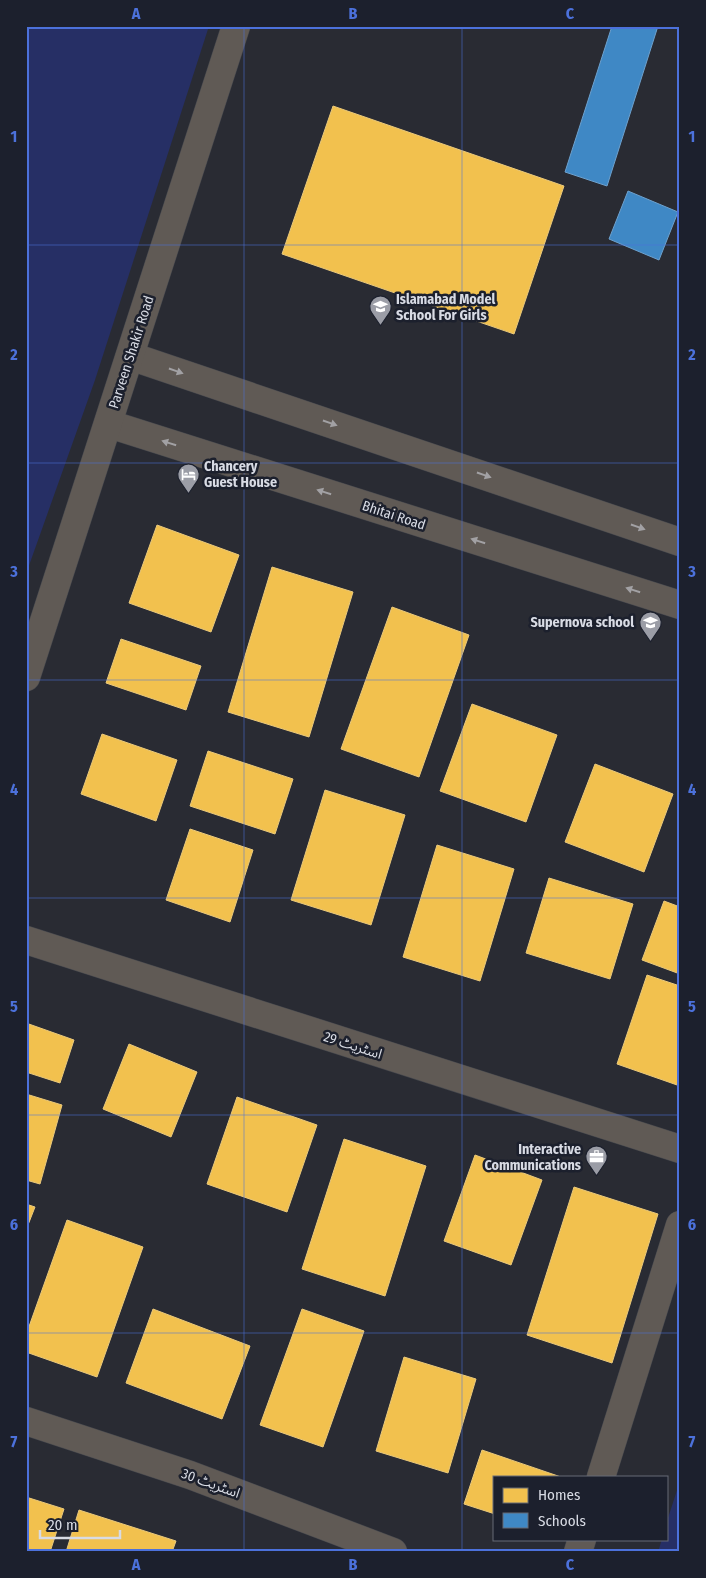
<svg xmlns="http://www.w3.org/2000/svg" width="706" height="1578" viewBox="0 0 706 1578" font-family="'Fira Sans Condensed','Noto Sans Arabic',sans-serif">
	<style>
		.green { fill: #262f65 }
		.homes { fill: #f2c14e; stroke: #eac97b }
		.schools { fill: #3f88c5; stroke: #6da1ce }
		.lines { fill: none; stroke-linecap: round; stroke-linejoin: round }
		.minor-casing { stroke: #46484e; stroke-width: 29 }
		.minor { stroke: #605a55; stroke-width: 28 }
		.oneway { fill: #a2a1a4 }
		.grid { fill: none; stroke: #4c71db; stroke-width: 1; stroke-opacity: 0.55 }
		.labels { text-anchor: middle; stroke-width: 5; stroke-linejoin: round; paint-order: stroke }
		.poi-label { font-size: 14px; font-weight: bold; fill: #d8dbe4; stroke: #1c202d; text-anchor: start }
		.street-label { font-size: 14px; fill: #d8dbe4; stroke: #1c202d }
		.neatline { fill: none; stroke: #4c71db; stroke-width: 2 }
		.grid-label { font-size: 16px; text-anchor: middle; font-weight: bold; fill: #4c71db }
	</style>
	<rect width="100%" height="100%" fill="#292b33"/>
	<g class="green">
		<polygon points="26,26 209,26 95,380 26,574"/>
		<polygon points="680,1481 680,1552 658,1552 662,1539 667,1539 667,1521"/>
	</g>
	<g class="homes">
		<polygon points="333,106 564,186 514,334 282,254"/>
		<polygon points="157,525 239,555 211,632 129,603"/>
		<polygon points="272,567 353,592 309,737 228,712"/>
		<polygon points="392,607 469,635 419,777 341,749"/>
		<polygon points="121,639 201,666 186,710 106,683"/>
		<polygon points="472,704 557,735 526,822 440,791"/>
		<polygon points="102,734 177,760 156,821 81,794"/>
		<polygon points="208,751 293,779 275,834 190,806"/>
		<polygon points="595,764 673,794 644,872 565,842"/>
		<polygon points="325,790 405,815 371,925 291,900"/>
		<polygon points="190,829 253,850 230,922 166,900"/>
		<polygon points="437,845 514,869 480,981 403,957"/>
		<polygon points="549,878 633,904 610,979 526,953"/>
		<polygon points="664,901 680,907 680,974 642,960"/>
		<polygon points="647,975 680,986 680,1086 617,1064"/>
		<polygon points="26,1023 74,1040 60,1083 26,1072"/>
		<polygon points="129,1044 197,1072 171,1137 103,1109"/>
		<polygon points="26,1094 62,1105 40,1184 26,1180"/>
		<polygon points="237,1097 317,1125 287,1212 207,1184"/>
		<polygon points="344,1139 426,1166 385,1296 302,1269"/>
		<polygon points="475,1155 542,1180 511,1265 444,1241"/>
		<polygon points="574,1187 658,1214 612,1363 527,1335"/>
		<polygon points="26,1204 35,1207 26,1230"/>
		<polygon points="67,1220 143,1247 97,1377 26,1352 26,1335"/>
		<polygon points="153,1309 250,1346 222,1419 126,1383"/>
		<polygon points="302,1309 364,1331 323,1447 260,1425"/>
		<polygon points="404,1357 476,1379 448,1473 376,1451"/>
		<polygon points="482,1450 561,1477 495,1477 495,1514 464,1504"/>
		<polygon points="26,1497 64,1509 50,1552 26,1552"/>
		<polygon points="79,1510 176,1541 172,1552 66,1552"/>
	</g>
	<g class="schools">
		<polygon points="612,26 658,26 607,186 565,172"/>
		<polygon points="628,191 678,212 659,260 609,239"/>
	</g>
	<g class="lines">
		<defs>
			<g id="minor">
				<polyline points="130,356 680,542"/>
				<polyline points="109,424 680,605"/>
				<polyline points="26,677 236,26"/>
				<polyline points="26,940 680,1149"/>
				<polyline points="26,1421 190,1475 393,1552"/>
				<polyline points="601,1477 680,1225"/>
				<polyline points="578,1552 582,1539"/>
			</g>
		</defs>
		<use href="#minor" class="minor-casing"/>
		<use href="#minor" class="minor"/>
	</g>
	<defs><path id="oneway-solid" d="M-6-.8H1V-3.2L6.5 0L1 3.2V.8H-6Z" transform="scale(1.25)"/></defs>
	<g class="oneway">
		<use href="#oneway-solid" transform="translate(176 371) rotate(19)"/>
		<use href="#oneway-solid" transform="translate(330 423) rotate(19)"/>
		<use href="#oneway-solid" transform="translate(169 443) rotate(-162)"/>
		<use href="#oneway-solid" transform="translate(484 475) rotate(19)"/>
		<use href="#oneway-solid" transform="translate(324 492) rotate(-162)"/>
		<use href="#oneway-solid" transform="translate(638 527) rotate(19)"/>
		<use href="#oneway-solid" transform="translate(478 541) rotate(-162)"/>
		<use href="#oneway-solid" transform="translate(633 590) rotate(-162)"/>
	</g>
	<path class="grid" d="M244 26V1552M462 26V1552M26 245H680M26 463H680M26 680H680M26 898H680M26 1115H680M26 1333H680"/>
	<defs>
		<symbol id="school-pin" viewBox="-11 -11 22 30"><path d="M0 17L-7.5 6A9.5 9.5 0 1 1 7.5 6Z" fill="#9b9da6" stroke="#1c202d"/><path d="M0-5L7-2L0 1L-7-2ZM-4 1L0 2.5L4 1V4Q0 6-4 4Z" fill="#fff"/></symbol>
		<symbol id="hotel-pin" viewBox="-11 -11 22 30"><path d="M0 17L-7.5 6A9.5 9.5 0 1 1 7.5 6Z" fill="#9b9da6" stroke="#1c202d"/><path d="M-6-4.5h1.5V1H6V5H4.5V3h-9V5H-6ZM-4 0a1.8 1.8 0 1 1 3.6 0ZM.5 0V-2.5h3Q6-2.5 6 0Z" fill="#fff"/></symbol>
		<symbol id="office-pin" viewBox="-11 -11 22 30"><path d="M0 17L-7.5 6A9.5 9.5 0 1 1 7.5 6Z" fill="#9b9da6" stroke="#1c202d"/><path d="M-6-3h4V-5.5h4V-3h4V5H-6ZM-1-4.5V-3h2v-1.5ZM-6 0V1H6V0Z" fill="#fff"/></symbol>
	</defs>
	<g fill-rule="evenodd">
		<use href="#school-pin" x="368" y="294" width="25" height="34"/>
		<use href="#hotel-pin" x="176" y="462" width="25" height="34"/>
		<use href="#school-pin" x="638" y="610" width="25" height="34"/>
		<use href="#office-pin" x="584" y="1144" width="25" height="34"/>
	</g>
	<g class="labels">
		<g class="poi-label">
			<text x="396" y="304">Islamabad Model<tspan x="396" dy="16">School For Girls</tspan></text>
			<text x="204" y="471">Chancery<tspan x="204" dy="16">Guest House</tspan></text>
			<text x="634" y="627" text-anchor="end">Supernova school</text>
			<text x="581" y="1154" text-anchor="end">Interactive<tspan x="581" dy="16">Communications</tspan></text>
		</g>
		<g class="street-label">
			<text transform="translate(131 352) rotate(-72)" y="5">Parveen Shakir Road</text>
			<text transform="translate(394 515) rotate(18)" y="5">Bhitai Road</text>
			<text transform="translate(353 1045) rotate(18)" y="5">اسٹریٹ 29</text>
			<text transform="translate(211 1483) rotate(20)" y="5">اسٹریٹ 30</text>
		</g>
	</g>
	<rect width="706" height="1578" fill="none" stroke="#1c202d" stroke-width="55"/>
	<rect x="493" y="1476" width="175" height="65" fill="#1c202d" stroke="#676b76"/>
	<rect x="503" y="1488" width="25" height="15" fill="#f2c14e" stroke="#676b76"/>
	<text x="538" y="1500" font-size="15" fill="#d8dbe4">Homes</text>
	<rect x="503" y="1513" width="25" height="15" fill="#3f88c5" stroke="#676b76"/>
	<text x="538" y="1526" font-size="15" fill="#d8dbe4">Schools</text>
	<path d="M40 1530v8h80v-8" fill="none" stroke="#d8dbe4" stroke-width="2.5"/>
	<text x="48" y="1530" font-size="15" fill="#d8dbe4" stroke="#1c202d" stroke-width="4" paint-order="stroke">20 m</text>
	<rect x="28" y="28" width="650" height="1522" class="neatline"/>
	<g class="grid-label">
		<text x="136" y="19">A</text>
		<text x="353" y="19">B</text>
		<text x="570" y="19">C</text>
		<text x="14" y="142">1</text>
		<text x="692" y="142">1</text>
		<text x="14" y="360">2</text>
		<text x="692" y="360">2</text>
		<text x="14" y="577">3</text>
		<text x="692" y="577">3</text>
		<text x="14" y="795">4</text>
		<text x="692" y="795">4</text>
		<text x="14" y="1012">5</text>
		<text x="692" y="1012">5</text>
		<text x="14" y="1230">6</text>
		<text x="692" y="1230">6</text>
		<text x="14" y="1447">7</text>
		<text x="692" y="1447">7</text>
		<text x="136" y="1570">A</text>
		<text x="353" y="1570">B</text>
		<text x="570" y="1570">C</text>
	</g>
</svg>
